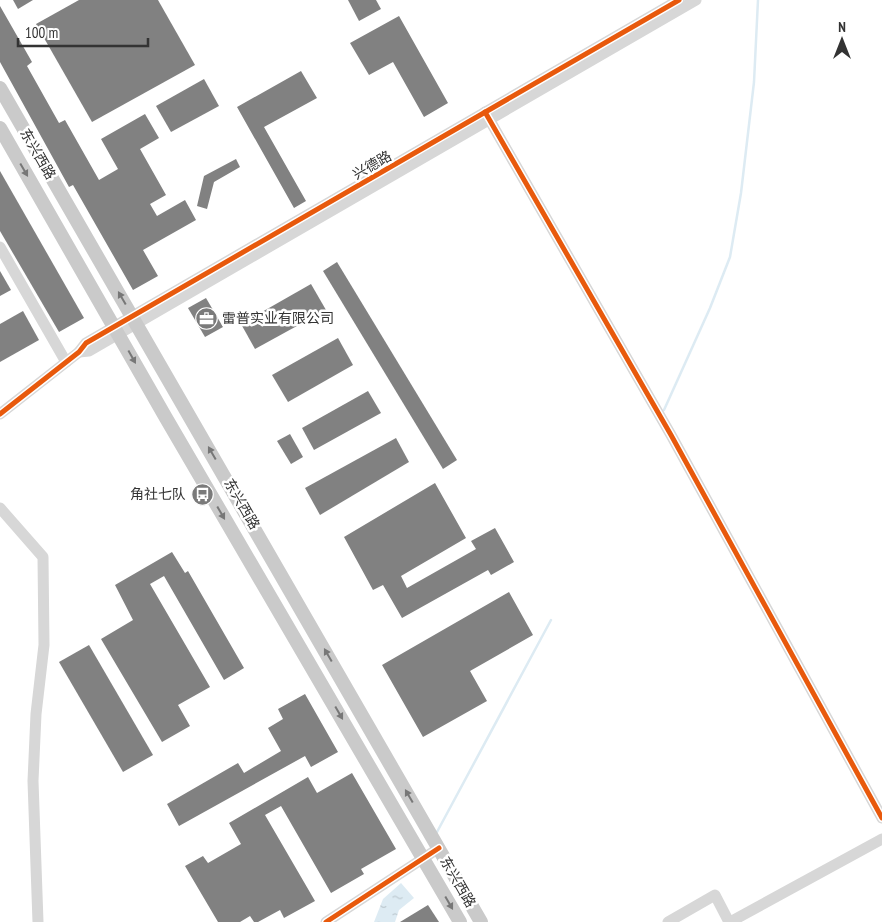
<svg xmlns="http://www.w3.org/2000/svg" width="882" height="922" viewBox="0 0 882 922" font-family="'PT Sans Narrow','Noto Sans SC',sans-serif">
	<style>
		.water { fill: url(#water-ripples) }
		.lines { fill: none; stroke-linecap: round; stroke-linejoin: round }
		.stream { stroke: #ddebf3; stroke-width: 2.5 }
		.building { fill: #818181 }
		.minor { stroke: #d7d7d7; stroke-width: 11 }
		.major { stroke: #cacaca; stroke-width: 14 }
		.cycleway-casing { stroke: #fff; stroke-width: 8 }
		.cycleway { stroke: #e8590c; stroke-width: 5 }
		.oneway { fill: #777 }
		.labels { text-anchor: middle; stroke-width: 5; stroke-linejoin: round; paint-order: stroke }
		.street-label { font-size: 14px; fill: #333; stroke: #fff }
		.poi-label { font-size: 14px; fill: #333; stroke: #fff; text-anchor: start }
	</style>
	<defs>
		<pattern id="water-ripples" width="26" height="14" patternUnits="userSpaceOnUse" patternTransform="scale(1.25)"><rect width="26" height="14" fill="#ddebf3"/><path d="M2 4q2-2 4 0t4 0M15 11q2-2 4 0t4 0" fill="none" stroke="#becad1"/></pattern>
	</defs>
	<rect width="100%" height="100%" fill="#fff"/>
	<polygon class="water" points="401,883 414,898 399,910 395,922 374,922 383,899"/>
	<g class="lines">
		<g class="stream">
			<polyline points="664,410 710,308 730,257 741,193 754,82 758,0"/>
			<polyline points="437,832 551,620"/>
		</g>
	</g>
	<g class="building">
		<polygon points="13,0 33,0 18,9"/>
		<polygon points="79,0 158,0 195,65 92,122 36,24"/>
		<polygon points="348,0 376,0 381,9 359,21"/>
		<polygon points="0,6 32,62 27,66 59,123 65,120 99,180 118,169 101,139 145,114 159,138 140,149 166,195 150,204 157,216 185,200 196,220 143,250 158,276 133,290 73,185 69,187 0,62"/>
		<polygon points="399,16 448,103 424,117 393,62 369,75 350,43"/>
		<polygon points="301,71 317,98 264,127 306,201 294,208 237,107"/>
		<polygon points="204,79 219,106 171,132 156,106"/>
		<polygon points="236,159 240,167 214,182 207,209 197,206 204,176"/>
		<polygon points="0,171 84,318 59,332 0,231"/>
		<polygon points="337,262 457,460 443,469 323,271"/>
		<polygon points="0,271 11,290 0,296"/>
		<polygon points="311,284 326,310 255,349 241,324"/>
		<polygon points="206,298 223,327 205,337 188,308"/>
		<polygon points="23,311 39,340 0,362 0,324"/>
		<polygon points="338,338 353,365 288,402 272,375"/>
		<polygon points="368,391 381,413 314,450 302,428"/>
		<polygon points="290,434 303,457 291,464 277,441"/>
		<polygon points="396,438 409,462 320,515 305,488"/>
		<polygon points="435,483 466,538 401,576 407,588 476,549 471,541 495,528 514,562 491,575 488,570 402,618 383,585 373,590 344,537"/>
		<polygon points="172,552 185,573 188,571 244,668 224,680 164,576 150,584 210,687 178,705 190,726 162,742 101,639 133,620 115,585"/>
		<polygon points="509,592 533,635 470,671 487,701 423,737 382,665"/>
		<polygon points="89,645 153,755 123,772 59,662"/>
		<polygon points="305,694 338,752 311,767 305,756 179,826 167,804 238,763 244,773 281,751 268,728 283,719 278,709"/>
		<polygon points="352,773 396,849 361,869 364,874 331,893 281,806 265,815 315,901 284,918 280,910 258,922 254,922 250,916 240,922 218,922 185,866 203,856 208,863 241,844 229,823 308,777 317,793"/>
		<polygon points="428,905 439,922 400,922"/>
	</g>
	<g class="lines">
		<g class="minor">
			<polyline points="485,112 671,435 882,818"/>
			<polyline points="0,247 66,362"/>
			<polyline points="79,352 89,351 696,0"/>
			<polyline points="0,414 79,352 86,343 679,0"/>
			<polyline points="0,508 43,557 44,645 36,714 33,781 38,922"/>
			<polyline points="326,922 439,848"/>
			<polyline points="668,922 715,895 729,922"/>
			<polyline points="730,922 882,839"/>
		</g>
		<g class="major">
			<polyline points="0,88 481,922"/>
			<polyline points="0,128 166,418 460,922"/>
		</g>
		<defs>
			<g id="cycleway">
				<polyline points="485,112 671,435 882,818"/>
				<polyline points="0,414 79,352 86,343 679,0"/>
				<polyline points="326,922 439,848"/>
			</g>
		</defs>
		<use href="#cycleway" class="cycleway-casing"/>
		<use href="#cycleway" class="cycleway"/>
	</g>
	<defs><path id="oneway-solid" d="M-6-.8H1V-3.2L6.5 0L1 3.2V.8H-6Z" transform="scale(1.25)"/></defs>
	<g class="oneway">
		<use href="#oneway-solid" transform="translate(24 170) rotate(60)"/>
		<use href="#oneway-solid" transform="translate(122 298) rotate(-120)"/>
		<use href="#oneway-solid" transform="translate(132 357) rotate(61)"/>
		<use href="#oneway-solid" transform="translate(212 453) rotate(-120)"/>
		<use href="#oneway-solid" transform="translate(221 513) rotate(60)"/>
		<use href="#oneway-solid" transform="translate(328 655) rotate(-120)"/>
		<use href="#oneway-solid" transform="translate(339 713) rotate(60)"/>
		<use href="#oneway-solid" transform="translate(409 796) rotate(-120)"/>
		<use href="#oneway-solid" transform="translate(449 903) rotate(60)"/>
	</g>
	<defs>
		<symbol id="office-disc" viewBox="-11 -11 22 22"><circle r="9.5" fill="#7a7a7a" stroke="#fff"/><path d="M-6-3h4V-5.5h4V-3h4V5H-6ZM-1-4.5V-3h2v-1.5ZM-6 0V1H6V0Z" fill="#fff"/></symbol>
		<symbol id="bus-disc" viewBox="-11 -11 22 22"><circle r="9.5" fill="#7a7a7a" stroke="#fff"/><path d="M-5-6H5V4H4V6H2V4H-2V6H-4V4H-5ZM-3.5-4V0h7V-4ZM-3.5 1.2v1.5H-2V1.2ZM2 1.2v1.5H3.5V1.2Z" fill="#fff"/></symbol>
	</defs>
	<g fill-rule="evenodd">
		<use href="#office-disc" x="194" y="306" width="25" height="25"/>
		<use href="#bus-disc" x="190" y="482" width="25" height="25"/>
	</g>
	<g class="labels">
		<g class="street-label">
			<text transform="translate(38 154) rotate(60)" y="5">东兴西路</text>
			<text transform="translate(372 165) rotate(-30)" y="5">兴德路</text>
			<text transform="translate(242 504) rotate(60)" y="5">东兴西路</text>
			<text transform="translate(458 882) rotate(60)" y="5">东兴西路</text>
		</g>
		<g class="poi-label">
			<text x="222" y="323">雷普实业有限公司</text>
			<text x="186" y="499" text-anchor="end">角社七队</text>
		</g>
	</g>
	<g transform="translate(842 40)" stroke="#ffffff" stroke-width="4" paint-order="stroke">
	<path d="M0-4L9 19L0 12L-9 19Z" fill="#333333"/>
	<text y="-8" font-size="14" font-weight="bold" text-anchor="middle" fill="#333333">N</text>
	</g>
	<path d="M18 38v8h130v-8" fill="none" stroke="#333333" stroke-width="2.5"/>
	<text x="25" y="38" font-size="15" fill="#333333" stroke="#ffffff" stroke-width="4" paint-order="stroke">100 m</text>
</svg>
